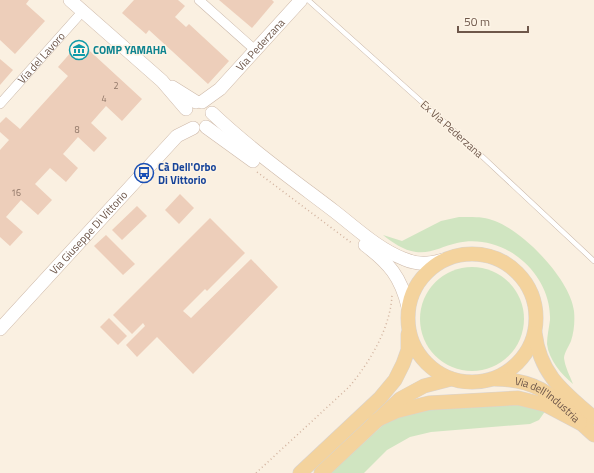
<svg xmlns="http://www.w3.org/2000/svg" width="594" height="473" viewBox="0 0 594 473" font-family="'Titillium Web',sans-serif">
	<style>
		.green { fill: #d0e5c1 }
		.building { fill: #edceba }
		.lines { fill: none; stroke-linecap: round; stroke-linejoin: round }
		.lane-casing { stroke: #c9b7a9; stroke-width: 5.5 }
		.street-casing { stroke: #c9b7a9; stroke-width: 10 }
		.secondary-casing { stroke: #ceb9a9; stroke-width: 14 }
		.primary-casing { stroke: #d9d3d0; stroke-width: 15 }
		.path { stroke: #d1b29e; stroke-width: 1.5; stroke-dasharray: 1 3; stroke-linecap: butt }
		.lane { stroke: #fff; stroke-width: 4.5 }
		.street { stroke: #fff; stroke-width: 9 }
		.secondary { stroke: #fff; stroke-width: 13 }
		.primary { stroke: #f4d39d; stroke-width: 14 }
		.labels { text-anchor: middle; stroke-width: 3; stroke-linejoin: round; paint-order: stroke }
		.number-label { font-size: 9px; fill: #8e7566 }
		.street-label { font-size: 11px; fill: #6e574a; stroke: #fdf4e6 }
		.culture-label { font-size: 11px; font-weight: bold; fill: #0d838f; stroke: #fdf4e6; text-anchor: start }
		.transit-label { font-size: 11px; font-weight: bold; fill: #164399; stroke: #fdf4e6; text-anchor: start }
	</style>
	<rect width="100%" height="100%" fill="#faf0e1"/>
	<g class="green">
		<path d="M459 217C471 217 484 216 495 221 524 232 570 279 574 311 575 321 574 332 571 341 569 346 564 353 564 358 565 367 570 376 573 384 561 374 549 360 547 344 547 336 549 328 550 320 551 295 537 271 518 257 501 244 478 238 457 243 443 246 431 254 416 252 403 250 393 243 383 235L402 241 441 221Z"/>
		<circle cx="472" cy="319" r="52"/>
		<polygon points="508,401 546,410 539,420 530,424 431,432 410,437 387,450 364,473 331,473 383,425 409,411"/>
	</g>
	<g class="building">
		<polygon points="0,0 29,0 26,4 45,21 15,54 0,40"/>
		<polygon points="134,0 178,0 185,6 175,17 186,27 189,24 229,61 208,84 149,30 146,34 122,13"/>
		<polygon points="219,0 272,0 274,2 252,28"/>
		<polygon points="80,42 142,99 122,121 106,106 91,123 107,138 94,152 78,137 63,154 78,168 66,182 50,168 35,184 52,200 38,215 21,200 6,217 23,232 10,246 0,237 0,150 9,140 0,132 0,123 6,117 20,129 68,76 58,67"/>
		<polygon points="0,59 13,70 0,85"/>
		<polygon points="180,194 194,208 179,224 165,210"/>
		<polygon points="137,206 147,216 122,240 112,230"/>
		<polygon points="210,218 245,253 207,291 205,289 183,311 191,318 251,259 278,287 193,374 157,337 137,357 126,345 145,326 143,323 132,334 113,315"/>
		<polygon points="106,235 135,264 123,275 94,246"/>
		<polygon points="109,318 127,336 118,345 100,327"/>
	</g>
	<g class="lines">
		<defs>
			<polyline id="lane" points="308,0 471,146 594,261"/>
			<g id="street">
				<polyline points="199,0 255,50"/>
				<path id="s1" d="M0 104 82 12"/>
			</g>
			<g id="secondary">
				<polyline points="70,0 162,81 186,109"/>
				<polyline points="172,87 196,102"/>
				<path id="s2" d="M202 102 220 89 301 0"/>
				<path d="M212 113C250 149 292 179 334 211 356 228 378 249 404 259 418 265 429 264 443 260"/>
				<polyline points="206,127 253,161"/>
				<path d="M365 245C389 263 401 277 408 307"/>
				<path id="s3" d="M0 329 177 136 193 128"/>
			</g>
			<g id="primary">
				<circle cx="472" cy="318" r="64"/>
				<path d="M535 333C540 375 564 392 594 418"/>
				<path id="s4" d="M494 379C547 379 558 404 594 435"/>
				<polyline points="375,421 397,411 429,403 518,398 546,405 580,423"/>
				<polyline points="300,473 380,398 395,380 403,364 408,350 408,334"/>
				<polyline points="321,473 400,399 424,386 451,379"/>
			</g>
		</defs>
		<use href="#lane" class="lane-casing"/>
		<use href="#street" class="street-casing"/>
		<use href="#secondary" class="secondary-casing"/>
		<use href="#primary" class="primary-casing"/>
		<g class="path">
			<polyline points="257,172 353,244"/>
			<path d="M256 473 349 387C370 362 391 327 392 294"/>
		</g>
		<use href="#lane" class="lane"/>
		<use href="#street" class="street"/>
		<use href="#secondary" class="secondary"/>
		<use href="#primary" class="primary"/>
	</g>
	<defs>
		<symbol id="museum-ring" viewBox="-11 -11 22 22"><circle r="9.5" fill="#fdf4e6" stroke="#0f9aa8" stroke-width="1.5"/><path d="M0-6L6-3V-2H-6V-3ZM-5-1h2V3h-2ZM-1-1h2V3h-2ZM3-1h2V3H3ZM-6 4H6V6H-6Z" fill="#0f9aa8"/></symbol>
		<symbol id="bus-ring" viewBox="-11 -11 22 22"><circle r="9.5" fill="#fdf4e6" stroke="#1a4fb4" stroke-width="1.5"/><path d="M-5-6H5V4H4V6H2V4H-2V6H-4V4H-5ZM-3.5-4V0h7V-4ZM-3.5 1.2v1.5H-2V1.2ZM2 1.2v1.5H3.5V1.2Z" fill="#1a4fb4"/></symbol>
	</defs>
	<g fill-rule="evenodd">
		<use href="#museum-ring" x="68" y="39" width="22" height="22"/>
		<use href="#bus-ring" x="133" y="162" width="22" height="22"/>
	</g>
	<g class="labels">
		<g class="number-label">
			<text x="116" y="89">2</text>
			<text x="104" y="102">4</text>
			<text x="77" y="133">8</text>
			<text x="16" y="196">16</text>
		</g>
		<g class="street-label">
			<text dy="4" stroke="none"><textPath href="#s2" startOffset="82">Via Pederzana</textPath></text>
			<text dy="4" stroke="none"><textPath href="#s1" startOffset="62">Via del Lavoro</textPath></text>
			<text transform="translate(452 129) rotate(42)" y="4">Ex Via Pederzana</text>
			<text dy="4" stroke="none"><textPath href="#s3" startOffset="131">Via Giuseppe Di Vittorio</textPath></text>
			<text dy="4" stroke="none"><textPath href="#s4" startOffset="59">Via dell'Industria</textPath></text>
		</g>
		<g class="culture-label">
			<text x="93" y="54">COMP YAMAHA</text>
		</g>
		<g class="transit-label">
			<text x="158" y="171">Cà Dell'Orbo<tspan x="158" dy="13">Di Vittorio</tspan></text>
		</g>
	</g>
	<path d="M458 26v6h70v-6" fill="none" stroke="#6e574a" stroke-width="2"/>
	<text x="464" y="26" font-size="12" fill="#6e574a" stroke="#fdf4e6" stroke-width="3" paint-order="stroke">50 m</text>
</svg>
